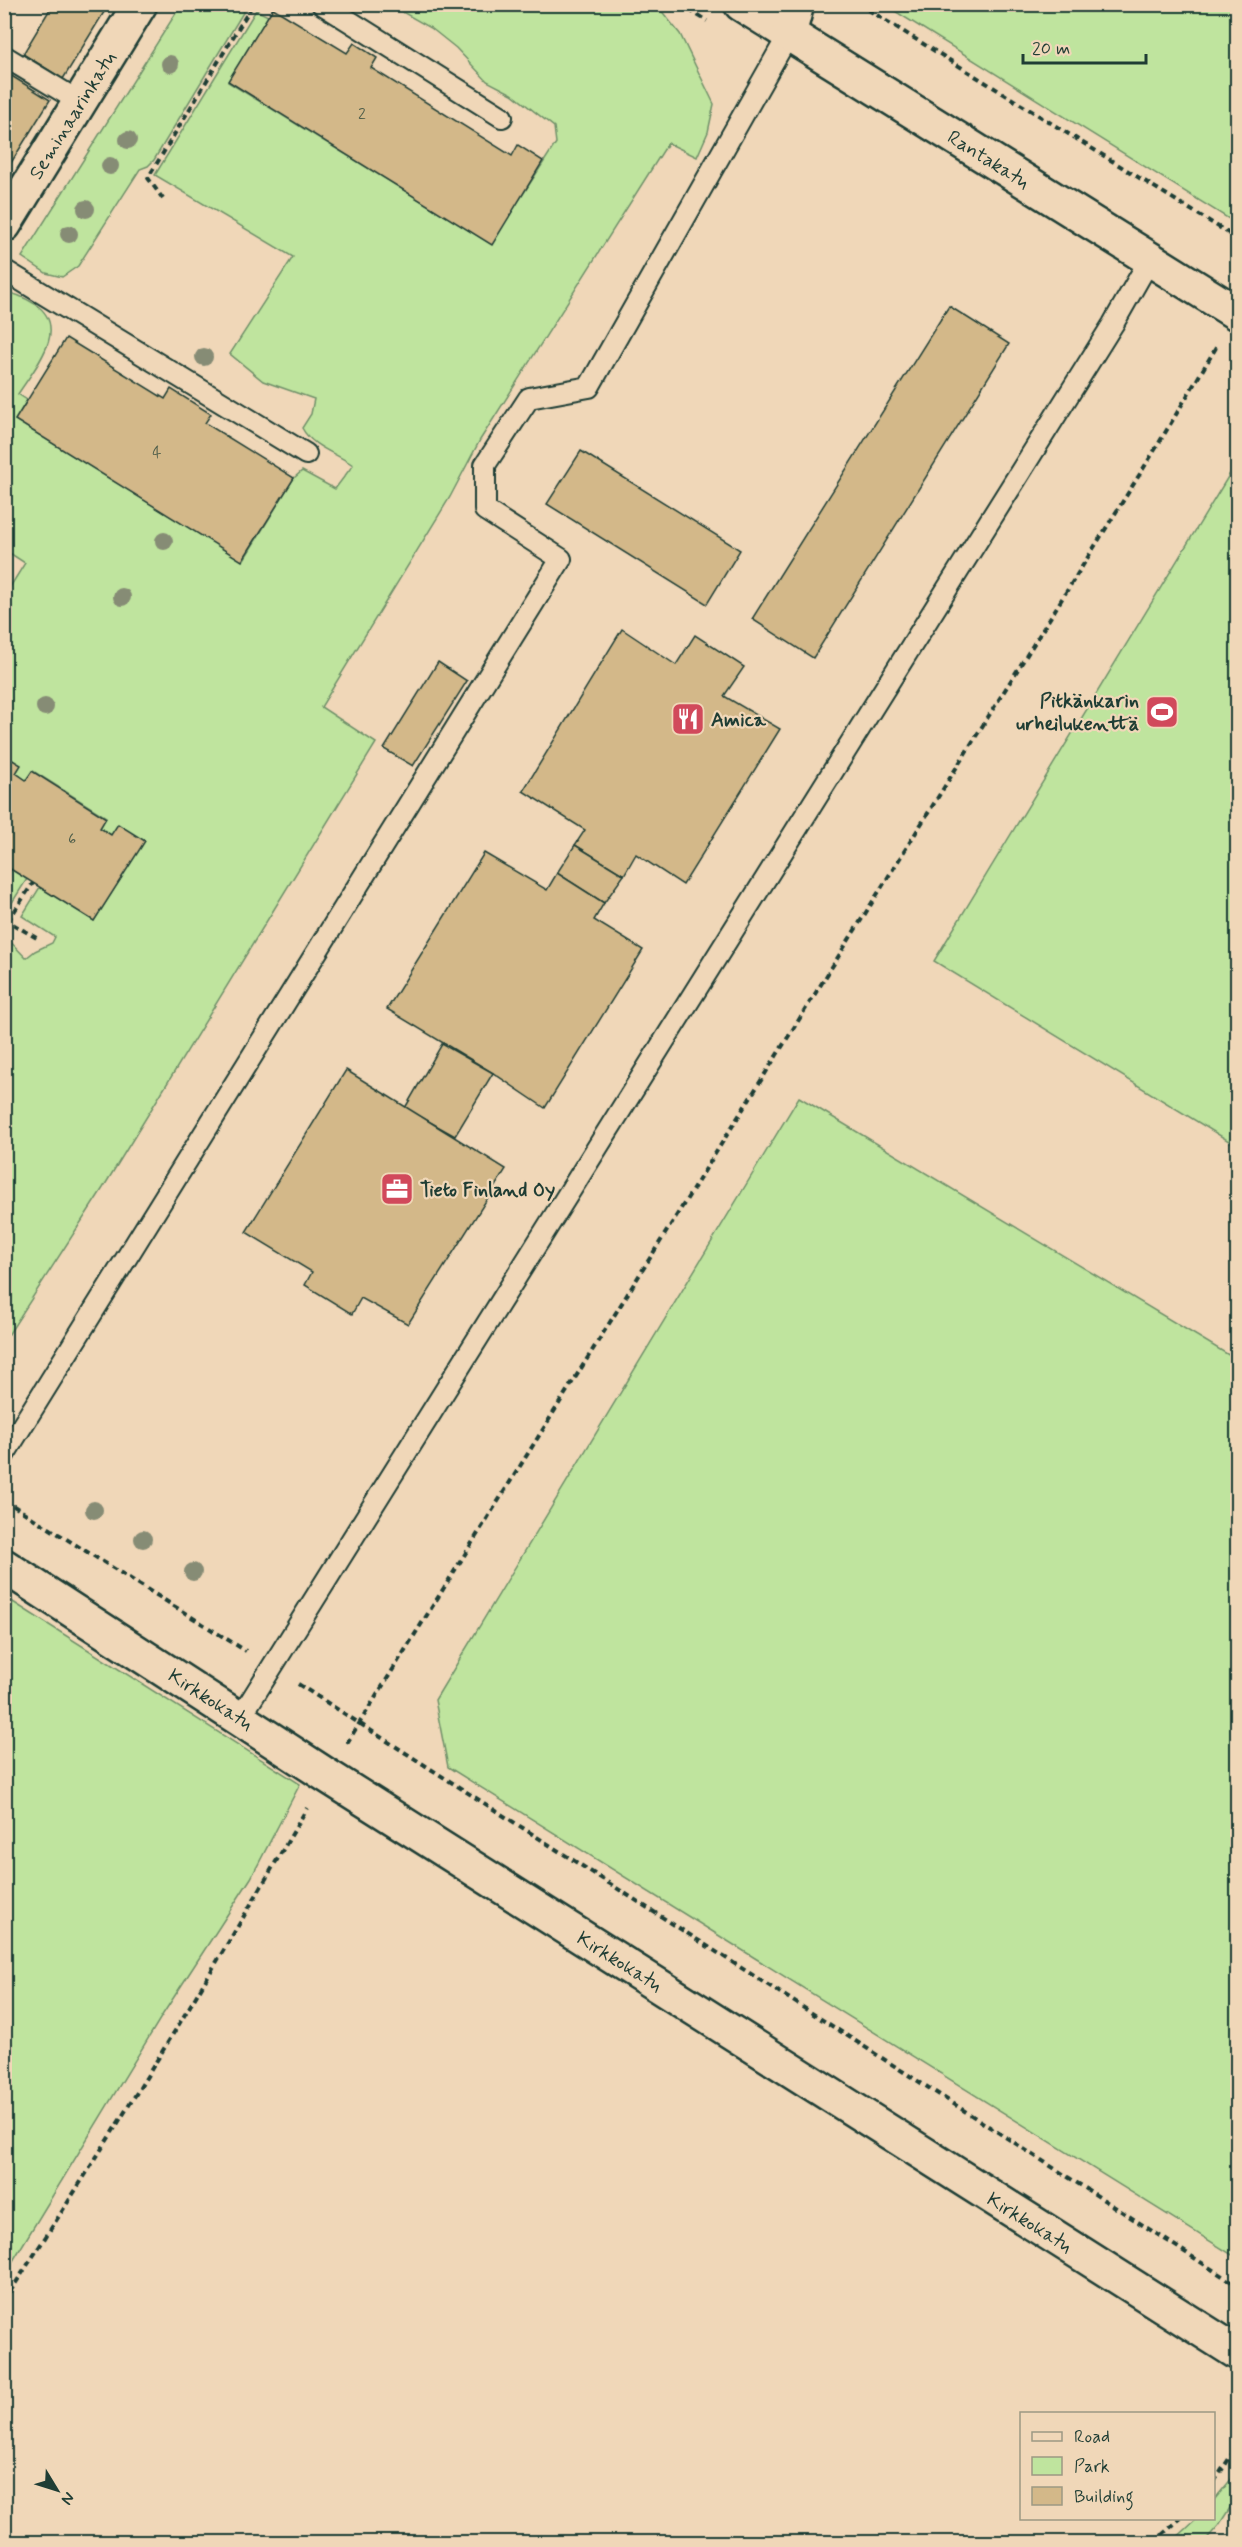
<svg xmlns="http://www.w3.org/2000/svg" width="1242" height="2547" viewBox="0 0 1242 2547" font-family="Mynerve,sans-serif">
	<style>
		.green { fill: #bfe49e; stroke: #6f9069; stroke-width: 1.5 }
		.building { fill: #d3b889; stroke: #1f3d34; stroke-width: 1.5 }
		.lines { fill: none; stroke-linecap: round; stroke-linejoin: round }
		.lane-casing { stroke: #1f3d34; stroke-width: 24 }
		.street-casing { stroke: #1f3d34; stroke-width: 38 }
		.secondary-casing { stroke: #1f3d34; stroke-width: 38 }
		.path { stroke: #1f3d34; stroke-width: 4; stroke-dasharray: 6 4.5; stroke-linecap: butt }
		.lane { stroke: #f0d7b8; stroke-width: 20 }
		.street { stroke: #f0d7b8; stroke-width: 33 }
		.secondary { stroke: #f0d7b8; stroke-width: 33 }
		.tree { fill: #868c75 }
		.labels { text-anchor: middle; stroke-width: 4.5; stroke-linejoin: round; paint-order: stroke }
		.number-label { font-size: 16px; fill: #4c5c49 }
		.street-label { font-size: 20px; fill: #1f3d34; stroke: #f0d7b8 }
		.poi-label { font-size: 20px; font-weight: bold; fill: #1f3d34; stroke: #f0d7b8; text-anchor: start }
	</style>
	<rect width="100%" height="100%" fill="#f0d7b8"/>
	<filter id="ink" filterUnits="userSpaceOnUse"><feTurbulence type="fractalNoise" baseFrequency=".0167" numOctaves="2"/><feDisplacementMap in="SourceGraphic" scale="12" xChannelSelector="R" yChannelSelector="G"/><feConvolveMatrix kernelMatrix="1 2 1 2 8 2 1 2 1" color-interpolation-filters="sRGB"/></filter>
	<g filter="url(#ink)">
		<g class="green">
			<path d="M656 4 680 34 714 104 708 132 697 157 668 143 480 440 450 497 321 707 376 743 103 1188 5 1340V936L26 958 35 951 52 943 55 937 22 916 40 887 94 921 144 841 111 835 100 828 106 817 33 771 26 780 16 773 20 765 5 755V595L25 563 5 550V292C16 293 25 298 35 304 71 328 34 369 18 394L27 400 15 420 243 561 294 478 302 471 335 489 353 465C336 453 312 447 302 428L311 414 314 399 263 381 230 354 293 257 155 175 256 10 268 16 228 82 491 244 556 143 554 127 512 94 487 81 456 48 431 28 390 5Z"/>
			<polygon points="181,5 241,5 244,11 154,160 148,166 140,169 78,266 62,277 46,273 22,257"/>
			<polygon points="885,5 1237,5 1237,224"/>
			<polygon points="1237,462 1238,1146 1237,1146 934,961"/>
			<polygon points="4,865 27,879 8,909 5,907"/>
			<polygon points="799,1097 1237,1360 1237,2258 448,1767 435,1700"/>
			<polygon points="5,1597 300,1784 251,1878 163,2014 5,2274"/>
			<polygon points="1237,2472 1237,2497 1219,2525 1204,2542 1172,2542 1197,2519 1214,2518 1214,2500"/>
		</g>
		<g class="building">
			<polygon points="53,4 109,4 63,79 23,54"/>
			<polygon points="273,8 347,53 354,43 377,58 371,68 512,156 518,145 543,161 492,245 228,81"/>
			<polygon points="10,75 50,100 4,174 4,84"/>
			<polygon points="949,306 1009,344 813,658 752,619"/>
			<polygon points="66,338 165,399 171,389 211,414 205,423 294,478 242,561 15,420"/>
			<polygon points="581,451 740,550 707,604 547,504"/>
			<polygon points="622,629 676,665 695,635 744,667 724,696 780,729 683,885 636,854 624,875 575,845 585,830 523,791"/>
			<polygon points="438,662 467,681 413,766 384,749"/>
			<polygon points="4,755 21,765 16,773 26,780 32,771 106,818 100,828 111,835 118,824 145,841 94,921 4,865"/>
			<polygon points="575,845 624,875 604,903 557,873"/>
			<polygon points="484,853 547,890 557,873 604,903 594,920 643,950 545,1108 493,1073 387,1009"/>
			<polygon points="442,1044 493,1073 455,1136 405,1108"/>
			<polygon points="346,1070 506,1169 408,1324 361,1298 352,1314 305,1285 312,1272 246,1232"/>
		</g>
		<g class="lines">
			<defs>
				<g id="lane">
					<polyline points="322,4 502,117"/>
					<polyline points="4,56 80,102"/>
					<polyline points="4,270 306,454"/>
					<polyline points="4,1455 561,559 485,510 485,465 529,398 589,387 789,34"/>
					<polyline points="240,1718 1113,324 1150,259"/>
				</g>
				<g id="street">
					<polyline points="741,4 1238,314"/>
					<polyline points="789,34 797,4"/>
					<polyline points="4,225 140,4"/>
				</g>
				<polyline id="secondary" points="4,1566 326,1775 1238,2353"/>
			</defs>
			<use href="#lane" class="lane-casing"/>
			<use href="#street" class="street-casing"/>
			<use href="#secondary" class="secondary-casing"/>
			<g class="path">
				<polyline points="680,4 707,21"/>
				<polyline points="859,4 1238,239"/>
				<polyline points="163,199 148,178 253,4"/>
				<polyline points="4,919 40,940"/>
				<polyline points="8,921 33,883"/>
				<polyline points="4,1500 246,1651"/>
				<polyline points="298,1684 1238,2286"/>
				<polyline points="347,1743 1153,453 1217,346"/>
				<path d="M4 2301C110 2139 211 1975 307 1808"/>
				<polyline points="1214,2482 1238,2445"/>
				<polyline points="1154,2542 1181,2518"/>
			</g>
			<use href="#lane" class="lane"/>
			<use href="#street" class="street"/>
			<use href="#secondary" class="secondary"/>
		</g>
		<g class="tree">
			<circle cx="170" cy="64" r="9"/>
			<circle cx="128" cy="140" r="9"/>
			<circle cx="110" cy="166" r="9"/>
			<circle cx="86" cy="209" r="9"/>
			<circle cx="69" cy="234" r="9"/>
			<circle cx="204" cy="357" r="9"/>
			<circle cx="164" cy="541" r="9"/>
			<circle cx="122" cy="597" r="9"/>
			<circle cx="45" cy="707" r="9"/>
			<circle cx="94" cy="1510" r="9"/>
			<circle cx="143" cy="1539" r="9"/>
			<circle cx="193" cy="1572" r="9"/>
		</g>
	</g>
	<defs>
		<symbol id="stadium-square" viewBox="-11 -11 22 22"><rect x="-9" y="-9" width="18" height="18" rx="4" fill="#d1495b" stroke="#f0d7b8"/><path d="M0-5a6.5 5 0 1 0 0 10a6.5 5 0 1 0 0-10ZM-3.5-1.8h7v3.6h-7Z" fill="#fff"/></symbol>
		<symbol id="restaurant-square" viewBox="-11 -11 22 22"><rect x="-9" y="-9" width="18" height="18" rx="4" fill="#d1495b" stroke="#f0d7b8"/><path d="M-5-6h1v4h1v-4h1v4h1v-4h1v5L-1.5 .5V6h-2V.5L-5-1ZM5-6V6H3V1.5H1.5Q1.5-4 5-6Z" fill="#fff"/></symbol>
		<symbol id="office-square" viewBox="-11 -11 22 22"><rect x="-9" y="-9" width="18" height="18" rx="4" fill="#d1495b" stroke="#f0d7b8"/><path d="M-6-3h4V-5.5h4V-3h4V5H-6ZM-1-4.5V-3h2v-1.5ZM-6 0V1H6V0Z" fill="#fff"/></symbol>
	</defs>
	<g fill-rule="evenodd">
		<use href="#stadium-square" x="1143" y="693" width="38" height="38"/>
		<use href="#restaurant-square" x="669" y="700" width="38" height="38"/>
		<use href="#office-square" x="378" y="1170" width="38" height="38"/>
	</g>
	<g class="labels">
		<g class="number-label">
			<text x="362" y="119">2</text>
			<text x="157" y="457">4</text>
			<text x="72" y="844">6</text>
		</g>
		<g class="street-label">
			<text transform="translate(72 115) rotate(-58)" y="7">Seminaarinkatu</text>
			<text transform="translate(989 159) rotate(32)" y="7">Rantakatu</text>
			<text transform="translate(211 1699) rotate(33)" y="7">Kirkkokatu</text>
			<text transform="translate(620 1961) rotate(32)" y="7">Kirkkokatu</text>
			<text transform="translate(1030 2222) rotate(32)" y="7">Kirkkokatu</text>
		</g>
		<g class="poi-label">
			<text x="1139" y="707" text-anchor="end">Pitkänkarin<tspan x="1139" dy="23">urheilukenttä</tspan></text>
			<text x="711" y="726">Amica</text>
			<text x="420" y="1196">Tieto Finland Oy</text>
		</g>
	</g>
	<rect width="1242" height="2547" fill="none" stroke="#f0d7b8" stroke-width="24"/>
	<rect x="12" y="12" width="1218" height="2523" fill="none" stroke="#1f3d34" stroke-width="2" filter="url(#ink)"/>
	<rect x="1020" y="2412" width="195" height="108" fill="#f0d7b8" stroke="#9c9983" stroke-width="1.5"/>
	<rect x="1032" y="2432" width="30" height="9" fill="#f0d7b8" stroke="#9c9983" stroke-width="1.5"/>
	<text x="1074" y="2442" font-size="18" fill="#1f3d34">Road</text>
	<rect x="1032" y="2457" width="30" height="18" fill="#bfe49e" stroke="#9c9983" stroke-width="1.5"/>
	<text x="1074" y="2472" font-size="18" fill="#1f3d34">Park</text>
	<rect x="1032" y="2487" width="30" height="18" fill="#d3b889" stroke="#9c9983" stroke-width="1.5"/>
	<text x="1074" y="2502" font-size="18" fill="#1f3d34">Building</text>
	<g transform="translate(57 2490) rotate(128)" stroke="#f0d7b8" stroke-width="4.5" paint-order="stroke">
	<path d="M0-4.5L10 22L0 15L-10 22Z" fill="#1f3d34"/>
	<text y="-9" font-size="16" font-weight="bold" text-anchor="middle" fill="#1f3d34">N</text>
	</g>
	<path d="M1023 54v9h123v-9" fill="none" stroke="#1f3d34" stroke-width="3"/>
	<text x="1032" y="54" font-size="18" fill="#1f3d34" stroke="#f0d7b8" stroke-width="4.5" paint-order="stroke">20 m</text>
</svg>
